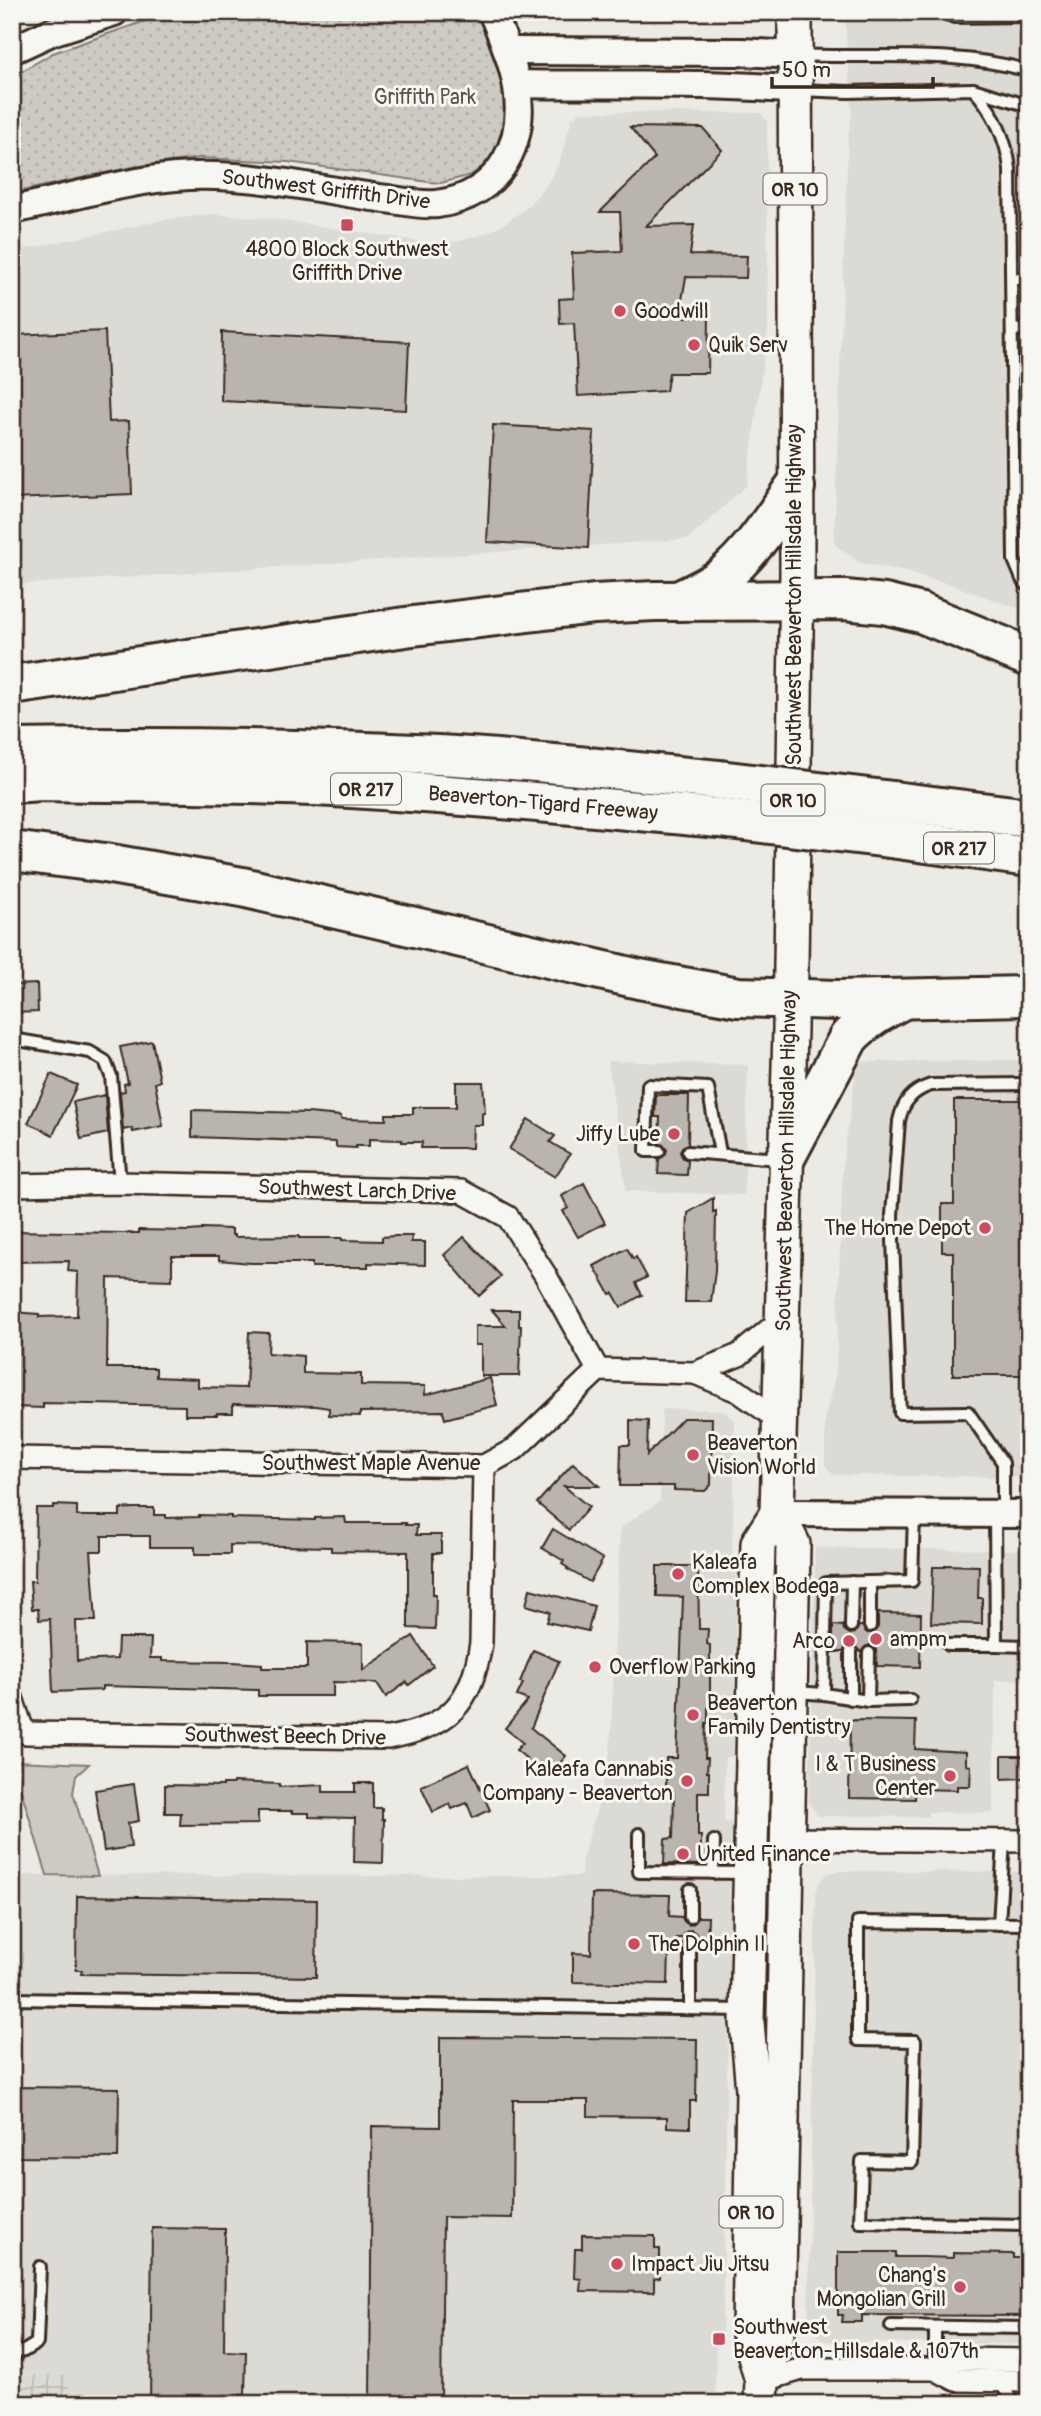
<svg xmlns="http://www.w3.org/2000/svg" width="1041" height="2416" viewBox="0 0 1041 2416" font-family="Pangolin,sans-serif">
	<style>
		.built { fill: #dcdad4 }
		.industrial { fill: url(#industrial-grid) }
		.grass { fill: #cdcac4; stroke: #847a71; stroke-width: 2 }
		.park { fill: url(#park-dots); stroke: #847a71; stroke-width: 2 }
		.building { fill: #bab4ae; stroke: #3b2a1e; stroke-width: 2 }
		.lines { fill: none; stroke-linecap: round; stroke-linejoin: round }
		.service-casing { stroke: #3b2a1e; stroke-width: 16 }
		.minor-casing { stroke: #3b2a1e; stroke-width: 26 }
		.tertiary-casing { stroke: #3b2a1e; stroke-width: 32 }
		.primary-casing { stroke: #3b2a1e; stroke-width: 38 }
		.motorway-casing { stroke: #3b2a1e; stroke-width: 44 }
		.service { stroke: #f6f6f2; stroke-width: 10 }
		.minor { stroke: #f6f6f2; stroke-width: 21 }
		.tertiary { stroke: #f6f6f2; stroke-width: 26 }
		.primary { stroke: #f6f6f2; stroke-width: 33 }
		.motorway { stroke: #f6f6f2; stroke-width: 38 }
		.motorway-bridge-casing { stroke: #3b2a1e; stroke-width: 44; stroke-linecap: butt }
		.motorway-bridge { stroke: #f6f6f2; stroke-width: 38 }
		.poi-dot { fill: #d1495b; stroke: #f6f6f2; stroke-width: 2.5 }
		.labels { text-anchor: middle; stroke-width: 6; stroke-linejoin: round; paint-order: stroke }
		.shield { fill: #f6f6f2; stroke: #73675e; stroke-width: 2 }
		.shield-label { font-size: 19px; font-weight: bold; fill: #3b2a1e }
		.park-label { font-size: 21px; fill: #605248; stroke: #f6f6f2 }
		.street-label { font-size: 21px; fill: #3b2a1e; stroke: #f6f6f2 }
		.poi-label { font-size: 21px; fill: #3b2a1e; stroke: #f6f6f2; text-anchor: start }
	</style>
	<defs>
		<pattern id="industrial-grid" width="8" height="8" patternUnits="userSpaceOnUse" patternTransform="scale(1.75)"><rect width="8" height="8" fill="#dcdad4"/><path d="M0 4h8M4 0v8" fill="none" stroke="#bebbb6"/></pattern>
		<pattern id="park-dots" width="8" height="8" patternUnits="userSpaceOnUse" patternTransform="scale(1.75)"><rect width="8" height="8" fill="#cdcac4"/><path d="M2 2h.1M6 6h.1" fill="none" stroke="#b1aea8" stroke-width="1.8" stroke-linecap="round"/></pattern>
	</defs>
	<rect width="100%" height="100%" fill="#ebeae5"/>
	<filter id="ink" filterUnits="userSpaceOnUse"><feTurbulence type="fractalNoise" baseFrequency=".0143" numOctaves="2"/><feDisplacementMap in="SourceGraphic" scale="14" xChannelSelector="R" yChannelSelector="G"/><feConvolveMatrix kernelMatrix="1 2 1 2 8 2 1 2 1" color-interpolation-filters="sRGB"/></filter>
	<g filter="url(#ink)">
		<g class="built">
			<polygon points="846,12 1029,12 1029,612 949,584 899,570 860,563 834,544 848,135 852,113 846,34"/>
			<polygon points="580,112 756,113 761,113 767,121 768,327 747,485 689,539 12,585 12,252 164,220 214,214 272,219 431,243 460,241 486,233 503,225 526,208 545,187 559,163 572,118"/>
			<polygon points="1029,1060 1029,1477 833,1475 825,1465 825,1417 836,1372 843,1160 857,1062"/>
			<polygon points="608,1061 748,1065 744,1195 626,1191"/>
			<polygon points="662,1409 718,1410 726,1413 735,1421 732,1566 737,1567 733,1757 725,1757 724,1822 732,1823 722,2344 716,2345 715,2404 69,2404 69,2375 12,2374 12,1875 581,1876 582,1859 597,1810 610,1753 620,1528 660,1501"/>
			<polygon points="815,1548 1029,1550 1029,1680 995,1680 993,1813 928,1812 928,1817 818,1816 809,1803"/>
			<polygon points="837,1871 1029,1872 1029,2344 832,2342 822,2340 810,2327 808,2319 816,1892 820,1881 827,1874"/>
		</g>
		<polygon class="industrial" points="12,2374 69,2375 69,2404 12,2404"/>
		<polygon class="grass" points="12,1761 89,1764 76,1776 73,1793 98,1876 47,1875"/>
		<polygon class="park" points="171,12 489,12 513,114 495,157 471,175 441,183 429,182 288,162 200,158 133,167 12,193 12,77 53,53"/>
		<g class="building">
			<polygon points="630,127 703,128 722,150 646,226 694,225 690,255 747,256 746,278 686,277 679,317 709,317 708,373 669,373 666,391 578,396 574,323 560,324 559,299 574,298 572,253 622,251 620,212 600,212 655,158"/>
			<polygon points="105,331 109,422 129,421 132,494 12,499 12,335"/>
			<polygon points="222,332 409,342 406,410 221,401"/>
			<polygon points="493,425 594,431 588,548 487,542"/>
			<polygon points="37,984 38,1012 12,1013 12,985"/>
			<polygon points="152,1041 160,1081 155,1083 163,1126 133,1132 132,1128 123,1130 120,1092 125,1091 124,1084 128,1083 120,1047"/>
			<polygon points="51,1074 77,1085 53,1135 28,1123"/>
			<polygon points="456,1082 483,1082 485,1113 482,1113 482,1125 473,1125 472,1148 421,1148 422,1142 402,1142 402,1140 369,1139 369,1146 356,1146 356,1148 336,1147 336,1142 192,1137 192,1110 308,1113 341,1116 341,1119 386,1120 386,1114 413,1114 413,1107 456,1107"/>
			<polygon points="105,1095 108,1133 81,1139 73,1102"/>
			<polygon points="656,1095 689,1095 688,1144 682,1147 680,1152 683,1158 688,1160 687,1175 658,1174 659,1159 665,1155 667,1150 663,1145 659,1143 660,1117 655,1117"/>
			<polygon points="954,1100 1029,1100 1029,1375 953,1375 953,1252 942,1252 942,1204 954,1204"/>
			<polygon points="528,1119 555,1136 550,1142 570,1154 555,1177 509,1149"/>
			<polygon points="584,1183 605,1223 578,1237 563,1211 568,1208 562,1196"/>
			<polygon points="713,1198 713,1212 716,1211 715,1271 711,1302 685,1302 688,1213"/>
			<polygon points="202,1228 232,1229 232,1235 235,1235 235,1237 299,1236 299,1238 342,1238 342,1240 382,1241 382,1237 394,1236 412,1236 411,1242 425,1242 425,1265 368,1263 368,1267 312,1267 312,1263 251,1263 219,1260 219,1256 172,1256 172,1280 108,1278 107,1368 156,1368 156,1377 198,1379 198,1387 246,1388 249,1332 269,1333 268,1353 303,1356 303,1373 361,1374 361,1385 425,1386 425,1395 490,1378 497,1405 445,1419 443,1411 360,1412 360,1416 329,1415 329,1408 316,1406 233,1404 233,1413 217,1413 217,1415 185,1415 185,1406 43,1403 43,1408 12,1407 12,1312 39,1314 39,1317 77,1316 78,1272 68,1271 69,1261 12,1262 12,1231 124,1233 139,1233 139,1230 189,1231 202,1230"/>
			<polygon points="464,1237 501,1276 479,1296 444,1255"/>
			<polygon points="627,1248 633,1259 636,1257 647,1277 636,1283 642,1295 621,1307 613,1293 610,1294 594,1266"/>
			<polygon points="492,1310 519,1310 519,1326 521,1326 519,1376 481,1376 481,1345 475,1345 475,1326 506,1326"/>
			<polygon points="683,1418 712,1418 711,1485 705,1491 674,1490 674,1486 620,1486 621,1445 630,1445 630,1420 648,1421 647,1455"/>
			<polygon points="573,1463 599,1486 564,1486 589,1507 569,1530 537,1503"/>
			<polygon points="53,1505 77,1506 77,1516 120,1516 120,1509 133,1508 154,1508 154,1515 166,1515 166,1518 199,1517 199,1515 231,1516 231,1518 315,1520 315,1518 345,1517 346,1523 406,1523 405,1525 417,1525 416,1535 441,1535 441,1553 433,1553 433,1594 436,1594 435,1629 408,1628 408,1552 331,1551 331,1547 230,1545 230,1554 195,1554 195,1547 150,1547 150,1536 102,1536 102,1551 91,1551 96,1621 76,1621 77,1661 117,1659 118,1638 151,1638 150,1658 162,1658 162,1661 233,1662 262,1664 262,1668 307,1668 307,1642 363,1643 363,1670 413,1636 433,1666 409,1685 407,1682 386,1697 377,1683 333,1682 333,1696 258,1696 258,1690 102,1686 102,1690 53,1692 50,1619 39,1620 38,1609 32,1609 30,1581 35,1581 36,1508 53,1508"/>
			<polygon points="553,1529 603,1559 590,1582 567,1569 568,1568 562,1564 564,1561 542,1548"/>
			<polygon points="945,1565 979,1566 978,1598 982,1598 982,1624 931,1623 933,1567 945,1567"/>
			<polygon points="657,1566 698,1566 699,1629 708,1629 707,1644 710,1645 710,1707 708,1708 708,1723 706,1723 705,1758 708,1758 707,1772 709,1772 709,1792 698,1792 698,1836 701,1836 701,1865 664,1864 665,1839 673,1838 674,1791 666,1791 666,1758 677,1758 683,1597 657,1596"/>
			<polygon points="530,1589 594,1606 588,1631 547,1622 550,1612 526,1605"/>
			<polygon points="878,1613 921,1614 920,1667 877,1666 876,1650 870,1645 865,1647 861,1652 852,1644 847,1646 843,1652 833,1652 833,1625 843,1626 844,1630 850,1634 855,1633 859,1626 862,1626 867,1633 873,1633 878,1627"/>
			<polygon points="533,1650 559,1661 531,1728 566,1756 549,1776 541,1770 540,1772 524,1759 526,1758 516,1750 523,1743 505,1728 528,1700 517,1696 523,1683 520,1682"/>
			<polygon points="850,1720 916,1721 915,1749 966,1752 966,1765 971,1766 970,1786 957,1786 957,1790 915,1789 915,1799 849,1798"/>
			<polygon points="1002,1756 1029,1756 1029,1778 1002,1779"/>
			<polygon points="469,1764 490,1810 473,1818 467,1803 452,1809 450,1804 433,1812 421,1786"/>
			<polygon points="233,1782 279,1784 279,1787 323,1785 323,1792 355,1792 355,1783 373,1783 373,1808 382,1808 382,1819 384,1819 383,1863 354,1862 355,1818 309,1817 309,1813 292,1813 292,1811 258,1811 258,1824 180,1825 181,1813 165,1813 165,1785 223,1786 223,1784 233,1784"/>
			<polygon points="134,1784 139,1821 128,1823 131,1847 104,1851 95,1790"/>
			<polygon points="592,1894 670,1895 669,1916 682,1917 684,1921 689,1925 694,1923 698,1917 708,1917 707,1938 698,1938 696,1934 691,1930 686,1932 682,1938 676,1938 676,1951 669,1951 668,1984 573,1982 573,1953 591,1954"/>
			<polygon points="77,1896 317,1900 316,1977 81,1974 82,1970 76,1970"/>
			<polygon points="440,2037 697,2039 696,2101 690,2101 690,2128 667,2127 667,2117 588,2116 588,2100 513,2100 512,2218 443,2217 441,2404 370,2404 372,2126 440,2127"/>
			<polygon points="12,2087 119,2088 118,2158 12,2157"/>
			<polygon points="152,2228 225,2229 224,2351 246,2352 245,2395 222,2395 222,2404 150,2404"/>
			<polygon points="582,2235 655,2236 655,2249 660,2249 660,2278 654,2279 654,2292 580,2291 581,2279 574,2278 575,2249 582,2249"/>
			<polygon points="838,2252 896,2252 896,2257 923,2257 953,2258 953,2253 1013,2254 1013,2258 1029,2258 1029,2316 862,2315 862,2322 842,2322 843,2315 838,2315"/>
		</g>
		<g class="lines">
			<defs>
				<g id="service">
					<polyline points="943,12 954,17 1029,16"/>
					<path d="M799 55C875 59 954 49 1029 71"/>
					<path d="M973 89C993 109 1007 141 1010 169L1014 560 1022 579 1029 587"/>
					<polyline points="798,90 848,92 973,89 1029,106"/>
					<polyline points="1012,279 1029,279"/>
					<polyline points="1012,330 1029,329"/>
					<polyline points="12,1039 90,1052 105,1061 111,1076 120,1183"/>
					<polyline points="659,1151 646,1151 648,1085 708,1088 720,1153"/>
					<polyline points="688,1152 779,1159"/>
					<polyline points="995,1514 996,1645 1029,1646"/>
					<path d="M1003 1514V1463L968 1412 900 1413 892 1215 899 1121C903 1102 912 1091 931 1085L1029 1084"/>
					<polyline points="851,1626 852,1582"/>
					<polyline points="870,1626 870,1582"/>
					<polyline points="949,1645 996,1645"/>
					<polyline points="851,1652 851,1699"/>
					<polyline points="795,1692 824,1694 826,1583 912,1581 914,1514"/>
					<polyline points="824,1694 868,1701 910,1700"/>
					<polyline points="868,1701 869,1653"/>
					<polyline points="639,1834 639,1872 748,1873"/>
					<polyline points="713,1873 714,1841"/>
					<polyline points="690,1917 690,1890"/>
					<polyline points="999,1924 1004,1841"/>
					<polyline points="1029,1924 858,1922 858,2040 915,2041 912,2162 862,2161 860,2222 1029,2225"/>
					<polyline points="12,1999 745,2010"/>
					<polyline points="690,2009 690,1938"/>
					<polyline points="891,2326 1029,2328"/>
					<polyline points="12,2353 24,2351 37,2343 40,2267"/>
					<polyline points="935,2369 935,2327"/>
					<polyline points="994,2383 1002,2386 1015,2404"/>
				</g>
				<g id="minor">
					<polyline points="12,1185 120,1183 461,1191 508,1217 546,1276 598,1370"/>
					<polyline points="695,1373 739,1355 782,1319"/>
					<polyline points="12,1458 484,1466 515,1449 598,1370 695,1373 738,1391 779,1420"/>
					<path d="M12 1698 21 1725 26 1733 388 1738C449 1727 472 1704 481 1643L484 1466"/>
					<polyline points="786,1839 1029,1841"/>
					<polyline points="935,2369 956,2380 1029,2381"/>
					<polyline points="762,2381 802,2369 935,2369 956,2359 1029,2360"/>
				</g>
				<g id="tertiary">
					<polyline points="12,50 51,32 114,12"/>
					<polyline points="507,51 742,52 795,55"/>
					<path d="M517 84C610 86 702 81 795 90"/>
					<path d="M12 210C79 196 147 173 216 176 271 178 325 190 379 198 398 200 419 206 437 204 467 200 491 186 506 160 533 112 512 59 492 12"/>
					<polyline points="777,1513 1029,1514"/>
				</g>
				<g id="primary">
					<polyline points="762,2381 749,2334 753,2090 747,2022 758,1543 777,1513"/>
					<polyline points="761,2404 762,2381 778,2330 793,1544 777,1513 790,1029 797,571 795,12"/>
				</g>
				<g id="motorway">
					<path d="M678 601C693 594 709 587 722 577 752 553 773 518 795 487"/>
					<polyline points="12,685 405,627 594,604 655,601 845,600 884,604 921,613 1029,657"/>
					<path d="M12 749C154 747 296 748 438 755 532 760 625 771 719 780"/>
					<path d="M12 783 41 781C138 783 235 782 333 787 462 794 590 807 719 818"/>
					<polyline points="893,801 1029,818"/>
					<polyline points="890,838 1029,857"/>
					<polyline points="12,851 105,863 242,887 639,979 738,997 838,1000 1029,996"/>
					<path d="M786 1156 849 1037C865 1020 883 1010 903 999"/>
				</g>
			</defs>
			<use href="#service" class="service-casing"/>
			<use href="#minor" class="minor-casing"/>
			<use href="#tertiary" class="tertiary-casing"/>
			<use href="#primary" class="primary-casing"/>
			<use href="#motorway" class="motorway-casing"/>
			<use href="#service" class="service"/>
			<use href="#minor" class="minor"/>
			<use href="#tertiary" class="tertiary"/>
			<use href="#primary" class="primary"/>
			<use href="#motorway" class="motorway"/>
			<defs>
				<g id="motorway-bridge">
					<polyline points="719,780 893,801"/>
					<polyline points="719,818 890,838"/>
				</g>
			</defs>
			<use href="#motorway-bridge" class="motorway-bridge-casing"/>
			<use href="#motorway-bridge" class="motorway-bridge"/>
		</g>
	</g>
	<g class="poi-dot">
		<rect x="340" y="218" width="14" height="14" rx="3.5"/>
		<circle cx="620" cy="311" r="7"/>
		<circle cx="694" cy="345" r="7"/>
		<circle cx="674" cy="1134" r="7"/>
		<circle cx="985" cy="1228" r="7"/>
		<circle cx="693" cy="1455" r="7"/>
		<circle cx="678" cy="1574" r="7"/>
		<circle cx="876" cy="1639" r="7"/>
		<circle cx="849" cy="1641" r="7"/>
		<circle cx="595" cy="1667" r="7"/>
		<circle cx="693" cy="1715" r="7"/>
		<circle cx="950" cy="1776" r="7"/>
		<circle cx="687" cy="1781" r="7"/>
		<circle cx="683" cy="1854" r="7"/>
		<circle cx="634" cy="1944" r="7"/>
		<circle cx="617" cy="2264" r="7"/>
		<circle cx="960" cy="2287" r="7"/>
		<rect x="712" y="2332" width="14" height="14" rx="3.5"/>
	</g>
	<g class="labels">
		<g class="shield">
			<rect x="763.5" y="173.5" width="63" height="31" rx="5"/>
			<rect x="331" y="773.5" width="70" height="31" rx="5"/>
			<rect x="761.5" y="784.5" width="63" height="31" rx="5"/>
			<rect x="924" y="832.5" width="70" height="31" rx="5"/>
			<rect x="719.5" y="2196.5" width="63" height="31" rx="5"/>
		</g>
		<g class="shield-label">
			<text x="795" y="196">OR 10</text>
			<text x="366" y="796">OR 217</text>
			<text x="793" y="807">OR 10</text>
			<text x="959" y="855">OR 217</text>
			<text x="751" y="2219">OR 10</text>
		</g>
		<g class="park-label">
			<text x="425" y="104">Griffith Park</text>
		</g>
		<g class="street-label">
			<text transform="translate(326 189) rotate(7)" y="7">Southwest Griffith Drive</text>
			<text transform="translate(794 595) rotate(-90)" y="7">Southwest Beaverton Hillsdale Highway</text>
			<text transform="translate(543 803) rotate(5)" y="7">Beaverton-Tigard Freeway</text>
			<text transform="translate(786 1161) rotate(-89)" y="7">Southwest Beaverton Hillsdale Highway</text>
			<text transform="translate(357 1190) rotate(2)" y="7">Southwest Larch Drive</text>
			<text x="371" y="1470">Southwest Maple Avenue</text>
			<text transform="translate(285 1736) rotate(1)" y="7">Southwest Beech Drive</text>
		</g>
		<g class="poi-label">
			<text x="347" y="256" text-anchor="middle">4800 Block Southwest<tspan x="347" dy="24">Griffith Drive</tspan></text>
			<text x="634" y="318">Goodwill</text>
			<text x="708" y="352">Quik Serv</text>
			<text x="660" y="1141" text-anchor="end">Jiffy Lube</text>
			<text x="971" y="1235" text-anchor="end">The Home Depot</text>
			<text x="707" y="1450">Beaverton<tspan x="707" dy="24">Vision World</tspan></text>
			<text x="692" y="1569">Kaleafa<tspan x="692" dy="24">Complex Bodega</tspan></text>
			<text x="890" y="1646">ampm</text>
			<text x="835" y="1648" text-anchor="end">Arco</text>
			<text x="609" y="1674">Overflow Parking</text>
			<text x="707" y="1710">Beaverton<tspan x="707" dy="24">Family Dentistry</tspan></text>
			<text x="936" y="1771" text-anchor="end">I &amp; T Business<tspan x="936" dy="24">Center</tspan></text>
			<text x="673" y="1776" text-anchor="end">Kaleafa Cannabis<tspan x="673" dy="24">Company - Beaverton</tspan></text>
			<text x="697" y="1861">United Finance</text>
			<text x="648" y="1951">The Dolphin II</text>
			<text x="631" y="2271">Impact Jiu Jitsu</text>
			<text x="946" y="2282" text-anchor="end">Chang's<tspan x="946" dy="24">Mongolian Grill</tspan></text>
			<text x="733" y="2334">Southwest<tspan x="733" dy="24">Beaverton-Hillsdale &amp; 107th</tspan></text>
		</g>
	</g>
	<rect width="1041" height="2416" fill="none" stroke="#f6f6f2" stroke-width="42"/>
	<rect x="21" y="21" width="999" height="2374" fill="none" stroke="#3b2a1e" stroke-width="2.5" filter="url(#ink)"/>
	<path d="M772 77v10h161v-10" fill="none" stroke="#3b2a1e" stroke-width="3.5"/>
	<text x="782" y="77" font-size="21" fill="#3b2a1e" stroke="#f6f6f2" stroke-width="5" paint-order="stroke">50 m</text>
</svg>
